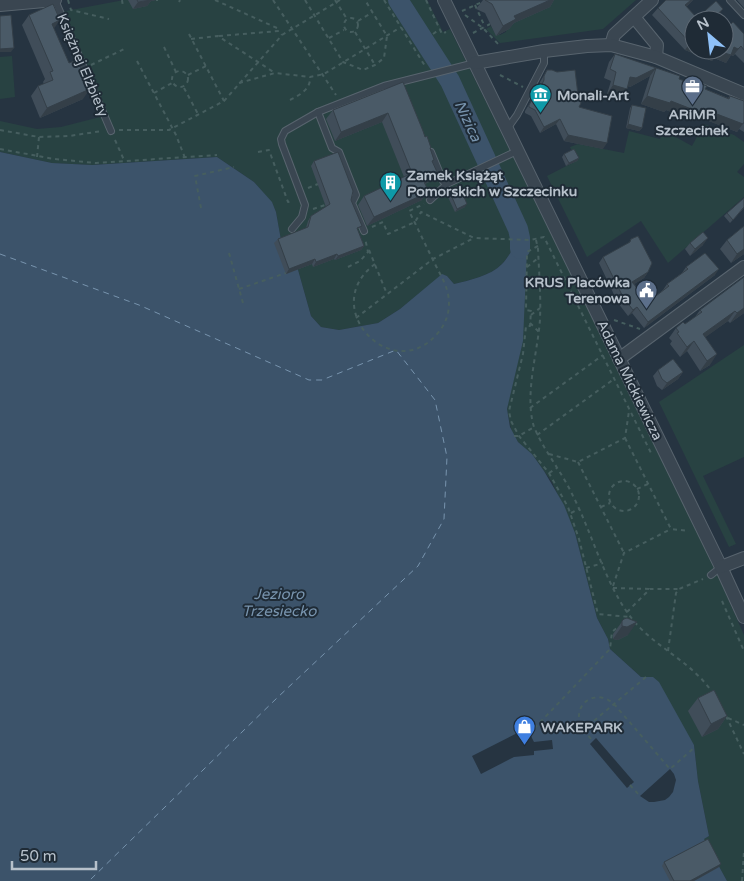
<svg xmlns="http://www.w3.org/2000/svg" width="744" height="881" viewBox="0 0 744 881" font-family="'Varela Round',sans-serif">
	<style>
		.green { fill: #284242 }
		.water { fill: #3c536a }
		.pier { fill: #263441 }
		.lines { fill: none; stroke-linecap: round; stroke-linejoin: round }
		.river { stroke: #3c536a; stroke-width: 20 }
		.ferry { stroke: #7894ae; stroke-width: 1; stroke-dasharray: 6 5; stroke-linecap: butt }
		.lane-casing { stroke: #58646e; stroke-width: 8 }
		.street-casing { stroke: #58646e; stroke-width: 14 }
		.path { stroke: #465e5f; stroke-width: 2; stroke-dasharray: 4 4; stroke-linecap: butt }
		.lane { stroke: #3a4651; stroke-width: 6 }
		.street { stroke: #3a4651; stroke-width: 12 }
		.wall { fill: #404d59 }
		.shaded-wall { fill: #343f48 }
		.building { fill: #4a5a67; stroke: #343f48 }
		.labels { text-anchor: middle; stroke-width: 4; stroke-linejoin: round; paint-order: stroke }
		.street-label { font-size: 14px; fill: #b7c1cb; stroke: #1f2b36 }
		.poi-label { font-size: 14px; font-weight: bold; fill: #b7c1cb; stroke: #1f2b36; text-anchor: start }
		.water-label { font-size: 15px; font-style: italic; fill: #7894ae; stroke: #1f2b36 }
	</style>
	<rect width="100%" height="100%" fill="#263441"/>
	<g class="green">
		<path d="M124 0H427L443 32 450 29 707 551 744 635V881H727L703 839 709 836 698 781 694 745 646 677H641L610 649 608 639 597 618 575 533 552 482 534 457 518 442 512 433 507 411 526 250 514 248C510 253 506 260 502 264 490 276 470 280 454 284L447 276 442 275 400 309 378 323 339 330 321 327 311 316 295 259 281 240 276 212 272 203 254 182 217 157 92 165 52 163 0 152V121L37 129 61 127 100 117 55 13Z"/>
		<polygon points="547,0 636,0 603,29 500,43 486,29 491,26 496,35 499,34 500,35 506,32 507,25 549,7"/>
		<polygon points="12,56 15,97 0,99 0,57"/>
		<polygon points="704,124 734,135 744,142 744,164 737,172 744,177 744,197 668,263 641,221 587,257 547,176 576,161 570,147 578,144 624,153 629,131 660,139 663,130 692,146"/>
		<polygon points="744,345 744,457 703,476 736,544 729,547 659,402"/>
	</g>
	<path class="water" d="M0 152 52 163 92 165 217 157 254 182 272 202 276 212 281 240 295 259 311 316 321 327 339 330 378 323 400 309 442 274 447 276 454 284C470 280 490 276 502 264 506 260 510 253 514 248L527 250 523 341 507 409 510 427 518 442 532 454 544 471 564 505 575 533 597 618 608 639 610 649 641 677H653L659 682 694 745 698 781 709 836 704 839 727 881H0Z"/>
	<g class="pier">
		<polygon points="527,728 534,742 552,740 553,749 534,751 534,755 514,757 481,774 472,756"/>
		<polygon points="596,738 634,782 627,788 590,744"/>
		<polygon points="670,769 674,774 676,780 673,792 669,797 665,800 654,802 649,802 640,796"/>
	</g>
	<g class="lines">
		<polyline class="river" points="398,0 450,81 518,229 520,238 520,249"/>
		<polyline class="ferry" points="0,254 139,305 309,380 322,380 396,350 435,400 447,457 444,519 418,566 278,697 89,881"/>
		<defs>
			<g id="lane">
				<polyline points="55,0 111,131"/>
				<polyline points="730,0 744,15"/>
				<polyline points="318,112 332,148 339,152 356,195 352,203 364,231"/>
				<polyline points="507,129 517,115 544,63 544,51"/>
				<polyline points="431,152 443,181 447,184 517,151"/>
				<polyline points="430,200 447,184"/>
				<polyline points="292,229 302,217 305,205 282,144 281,139 285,131 318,112 384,86 475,63"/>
				<polyline points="711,575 721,567"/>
			</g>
			<g id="street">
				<polyline points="444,0 721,567 744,617"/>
				<polyline points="0,5 55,0"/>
				<polyline points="634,17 657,45 656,57"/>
				<polyline points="611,45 614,35 652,0"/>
				<polyline points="475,63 544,51 587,46 611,45 656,57 744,94"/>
				<polyline points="619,359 744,267"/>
				<polyline points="721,567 744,558"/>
			</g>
		</defs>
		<use href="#lane" class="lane-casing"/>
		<use href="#street" class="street-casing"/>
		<g class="path">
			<polyline points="68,0 71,10 109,19"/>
			<polyline points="122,0 123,7"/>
			<polyline points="157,0 157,1"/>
			<polyline points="215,0 277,28 279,31"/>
			<polyline points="273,0 336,95"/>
			<polyline points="305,0 343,62 363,70 375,65 384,58 387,36 365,0"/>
			<polyline points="335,0 347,19"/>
			<polyline points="384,0 425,66"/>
			<polyline points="426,0 442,34 446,32"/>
			<polyline points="179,2 180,0"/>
			<polyline points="475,5 485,27"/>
			<polyline points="462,11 482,2"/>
			<polyline points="465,15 483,28 500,46"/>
			<circle cx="351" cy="25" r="7"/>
			<polyline points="358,21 373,12"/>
			<polyline points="355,32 375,65"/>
			<polyline points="473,33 490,24"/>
			<polyline points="189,34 224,101"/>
			<polyline points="433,34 440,29"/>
			<polyline points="219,36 279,31 282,35"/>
			<polyline points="329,38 344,30"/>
			<polyline points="191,39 218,36 275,73"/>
			<polyline points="164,47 176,72"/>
			<polyline points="137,61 176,135 185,158"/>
			<polyline points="91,65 124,49"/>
			<circle cx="180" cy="79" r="8"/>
			<polyline points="188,75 206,66"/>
			<polyline points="500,75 523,87"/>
			<polyline points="239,83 275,73 310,77 324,74 401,27"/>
			<polyline points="184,88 198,114"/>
			<polyline points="154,93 172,83"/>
			<path d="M290 100C300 95 311 89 310 77"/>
			<polyline points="0,130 39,137 69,136 102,131"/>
			<polyline points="119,130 169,130 224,101 282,35 340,0"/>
			<polyline points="115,140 124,160"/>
			<polyline points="0,149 54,159 96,163 217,155"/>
			<polyline points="258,152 269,150 288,202 293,200"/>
			<polyline points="37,157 39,137"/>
			<polyline points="308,188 318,184"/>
			<polyline points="201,208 195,176 234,167"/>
			<polyline points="313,209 325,205"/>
			<polyline points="372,227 383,222 388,234 415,222 421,212 474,238 530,240 544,237 652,455"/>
			<path d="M536 240 538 249C539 272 541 296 540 319 538 352 524 394 534 427 544 451 562 472 573 496 593 535 606 587 633 620 656 648 692 662 712 692"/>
			<polyline points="538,246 527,252 526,310 531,311 530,326 526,326 523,354 509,411 511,421 519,436 549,473 568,507 579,539 598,614 630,617"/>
			<polyline points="369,250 387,294"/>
			<polyline points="229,253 243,303"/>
			<path d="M375 264C317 307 392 386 437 334 447 323 451 309 448 294 446 284 441 276 436 266 427 248 418 229 409 211L424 204"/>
			<polyline points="348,267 360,261 368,252 365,238"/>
			<polyline points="527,267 538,258"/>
			<polyline points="239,289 286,273"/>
			<polyline points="531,315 540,308"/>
			<polyline points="356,318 433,259 474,238"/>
			<polyline points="614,320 640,329"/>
			<polyline points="530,323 539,332"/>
			<polyline points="530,408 603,355"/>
			<polyline points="537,435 614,379"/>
			<polyline points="514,436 519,436 534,427"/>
			<polyline points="625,438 671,529 689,531"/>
			<polyline points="549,454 578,462 625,438 629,411"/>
			<polyline points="578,462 624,553"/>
			<polyline points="549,473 557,468"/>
			<circle cx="624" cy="496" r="15"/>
			<polyline points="637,489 648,484"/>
			<polyline points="601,507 610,503"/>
			<polyline points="571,513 579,509"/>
			<polyline points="586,568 603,563"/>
			<polyline points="613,586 624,553 671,529"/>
			<polyline points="613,588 650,589"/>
			<polyline points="722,601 744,651"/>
			<polyline points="627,612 650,589 679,589"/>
			<polyline points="668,651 676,593 679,589 703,579"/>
			<path d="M646 677 583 730C569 707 594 686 614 704L670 769 695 747"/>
			<polyline points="726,716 744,754"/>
			<polyline points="728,718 744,725"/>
			<polyline points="583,730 593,741"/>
			<polyline points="529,734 610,649 612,632 619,626"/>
			<polyline points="630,785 640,796"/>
			<polyline points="742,881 744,851"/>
		</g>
		<use href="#lane" class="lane"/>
		<use href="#street" class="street"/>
	</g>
	<g class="wall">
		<polygon points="128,0 156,0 151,1 147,6 133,9"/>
		<polygon points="483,0 554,0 550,7 514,23 509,29 496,36 485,13 476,9"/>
		<polygon points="666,0 693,0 686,7 697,18 718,16 714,20 694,50 744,34 744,63 735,54 733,56 731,55 726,63 714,58 712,61 685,50 652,15 658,8"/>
		<polygon points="737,0 744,0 744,8"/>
		<polygon points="29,15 54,29 83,99 40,118 31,96 38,86 44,84 43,82 45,79 22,25"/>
		<polygon points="615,54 680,76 679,79 697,86 699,83 705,89 728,98 730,96 744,101 744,132 739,129 737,132 696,116 693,121 666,110 664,112 641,104 650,76 630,87 628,86 621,97 607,94 611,81 604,78 609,62"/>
		<polygon points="547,70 579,107 603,149 564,141 556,124 540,133 531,116 525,113 525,111 533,98 534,97 540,86 540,82"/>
		<polygon points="403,82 430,149 433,162 437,172 431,181 425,184 422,200 367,226 358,205 364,196 404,177 382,122 335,141 326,119 333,110"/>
		<polygon points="632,105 642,128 639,131 626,128 630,108"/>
		<polygon points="564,154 579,158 577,161 566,166 562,157"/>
		<polygon points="314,161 351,200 358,230 364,246 361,250 335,260 334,259 313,267 312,264 286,274 274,243 278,239 306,228 308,221 311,216 326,207 311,166"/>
		<polygon points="449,190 465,207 455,212 446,193"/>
		<polygon points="744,208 730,223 724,216 727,213"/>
		<polygon points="744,226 744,254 731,263 720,249 727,240"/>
		<polygon points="631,239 648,272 644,278 634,284 646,299 652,299 663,290 667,284 682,273 686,267 715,275 644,328 632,313 628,316 618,303 599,263 603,257 629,243"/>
		<polygon points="690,243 703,245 690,256 685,249"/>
		<polygon points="744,277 744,313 730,323 728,321 705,337 710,365 700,371 687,351 680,357 670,344 672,341 669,338 676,328 685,324 695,317 700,310"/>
		<polygon points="658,370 683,372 678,379 662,390 657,386 653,376"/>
		<polygon points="624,619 628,635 618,640 613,639 613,634"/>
		<polygon points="698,698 727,716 718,729 702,737 688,711"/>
		<polygon points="664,862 719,867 694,881 670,881 662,866"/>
	</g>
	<g class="shaded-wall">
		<polygon points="151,0 156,0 151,1 147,6 133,9 138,2"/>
		<polygon points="550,0 554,0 550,7 514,23 509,29 496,36 503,26 514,16"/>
		<polygon points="691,0 693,0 680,13 685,5"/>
		<polygon points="723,9 718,16 714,20 711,20"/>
		<polygon points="60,20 53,30 52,24"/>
		<polygon points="690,43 694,44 694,50 718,51 731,55 726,63 714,58 712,61 685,50"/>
		<polygon points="741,46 733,56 729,54 734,47"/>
		<polygon points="14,48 11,52 0,52 0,49"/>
		<polygon points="656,68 650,76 630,87 624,85 630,77"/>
		<polygon points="613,85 627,89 621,97 607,94"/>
		<polygon points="90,89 83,99 40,118 47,108"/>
		<polygon points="647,96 701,108 744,122 737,132 696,116 693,121 666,110 664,112 641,104"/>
		<polygon points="388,113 382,122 335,141 341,132"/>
		<polygon points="560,119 556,124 540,133 544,127"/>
		<polygon points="628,124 642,128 639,131 626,128"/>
		<polygon points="568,135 607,143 603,149 564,141"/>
		<polygon points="579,158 577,161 566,166 569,163"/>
		<polygon points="437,172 431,181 416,187 422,178"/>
		<polygon points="429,192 422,200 367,226 374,217"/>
		<polygon points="467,204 465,207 455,212 457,209"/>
		<polygon points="708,238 703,245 690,256 695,249"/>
		<polygon points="364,246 361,250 335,260 338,256"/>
		<polygon points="744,249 744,254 731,263 737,254"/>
		<polygon points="337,254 334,259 313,267 316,262"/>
		<polygon points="315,259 312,264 286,274 289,269"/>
		<polygon points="719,269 715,275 644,328 648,322"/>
		<polygon points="648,272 644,278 628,288 632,282"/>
		<polygon points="637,307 632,313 628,316 633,310"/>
		<polygon points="744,308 744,313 730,323 737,313"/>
		<polygon points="735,311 728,321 696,344 703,334"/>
		<polygon points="694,341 687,351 680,357 687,347"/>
		<polygon points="717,354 710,365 700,371 707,361"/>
		<polygon points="683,372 678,379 662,390 667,383"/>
		<polygon points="637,622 628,635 618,640 613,639 622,626"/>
		<polygon points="727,716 718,729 702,737 711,724"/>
		<polygon points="721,864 719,867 694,881 690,881"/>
	</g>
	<g class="building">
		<polygon points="137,0 151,0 138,2"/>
		<polygon points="485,0 550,0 514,16 516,19 503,26 492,4"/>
		<polygon points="666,0 691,0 685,5 697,18 716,1 723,9 712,19 713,20 694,20 694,44 690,43 658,8"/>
		<polygon points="53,4 60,20 52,24 69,63 77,60 90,89 47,108 38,86 53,80 50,72 53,71 29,15"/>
		<polygon points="11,15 14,48 0,49 0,16"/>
		<polygon points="733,22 744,34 744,50 741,46 738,49 734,47 731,55 718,51 718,53 709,50 724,50 724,31"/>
		<polygon points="615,54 680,76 679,79 698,86 699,83 707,86 705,89 729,99 730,96 744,101 744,122 743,124 701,108 699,112 671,101 670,103 647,96 656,68 636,78 630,77 627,89 613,85 616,72 610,69"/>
		<polygon points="547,70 552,70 557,72 575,70 578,95 581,97 581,103 579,107 612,116 607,143 568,135 560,119 544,127 535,110 529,107 529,105 533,98 536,97 544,80 544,76"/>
		<polygon points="403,82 423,131 425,137 427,136 431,148 430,148 434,160 432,161 437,172 422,178 429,192 374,217 364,196 412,173 388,113 341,132 333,110"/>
		<polygon points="632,105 646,108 642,128 628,124"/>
		<polygon points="574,149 579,158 569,163 564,154"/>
		<polygon points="338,152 353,191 351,200 362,226 357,228 364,246 338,256 337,254 316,262 315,259 289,269 278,239 308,227 311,216 330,204 314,161"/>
		<polygon points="459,185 467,204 457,209 449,190"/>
		<polygon points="744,198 744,207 733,220 727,213"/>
		<polygon points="744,226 744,249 737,254 727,240"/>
		<polygon points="703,232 708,238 695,249 690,243"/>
		<polygon points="638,236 652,263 648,272 632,282 646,299 650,296 652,299 669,286 667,284 688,269 686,267 705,253 719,269 648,322 637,307 633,310 623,297 603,257 630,242 631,239"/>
		<polygon points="744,277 744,308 737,313 735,311 703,334 717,354 707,361 694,341 687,347 677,333 679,332 676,328 683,322 685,324 702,312 700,310"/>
		<polygon points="673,359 683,372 667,383 662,379 658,370"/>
		<polygon points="627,618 637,622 627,627 622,626 622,621 624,619"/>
		<polygon points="714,690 727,716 711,724 698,698"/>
		<polygon points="708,839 721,864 690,881 674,881 664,862"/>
	</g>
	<defs>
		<symbol id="office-pin" viewBox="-11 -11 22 30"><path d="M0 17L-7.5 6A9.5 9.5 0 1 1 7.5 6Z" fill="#5c6f8a" stroke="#1f2b36"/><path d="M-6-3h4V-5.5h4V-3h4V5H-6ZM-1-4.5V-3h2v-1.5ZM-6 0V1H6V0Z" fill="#fff"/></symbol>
		<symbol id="museum-pin" viewBox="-11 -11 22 30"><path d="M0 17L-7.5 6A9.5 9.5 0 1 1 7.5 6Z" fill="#0f9aa8" stroke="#1f2b36"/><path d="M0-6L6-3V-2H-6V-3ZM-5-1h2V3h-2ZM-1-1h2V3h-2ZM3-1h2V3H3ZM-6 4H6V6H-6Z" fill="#fff"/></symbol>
		<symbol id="building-pin" viewBox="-11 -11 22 30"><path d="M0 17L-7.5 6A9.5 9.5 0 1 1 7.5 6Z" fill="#0f9aa8" stroke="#1f2b36"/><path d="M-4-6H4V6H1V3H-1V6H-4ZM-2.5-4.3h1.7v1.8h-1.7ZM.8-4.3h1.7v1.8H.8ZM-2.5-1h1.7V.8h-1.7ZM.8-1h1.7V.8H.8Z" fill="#fff"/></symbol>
		<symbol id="civic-pin" viewBox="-11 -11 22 30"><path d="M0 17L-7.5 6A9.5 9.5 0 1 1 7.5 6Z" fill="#5c6f8a" stroke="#1f2b36"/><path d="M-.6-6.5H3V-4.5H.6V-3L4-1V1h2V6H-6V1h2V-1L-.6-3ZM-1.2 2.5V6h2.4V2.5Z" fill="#fff"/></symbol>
		<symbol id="shop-pin" viewBox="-11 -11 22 30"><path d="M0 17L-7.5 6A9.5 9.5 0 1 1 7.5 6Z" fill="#3f7fe0" stroke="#1f2b36"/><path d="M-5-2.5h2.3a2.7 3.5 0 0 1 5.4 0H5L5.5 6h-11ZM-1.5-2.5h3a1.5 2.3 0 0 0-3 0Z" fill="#fff"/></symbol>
	</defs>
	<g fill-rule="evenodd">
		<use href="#office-pin" x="680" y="74" width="25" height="34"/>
		<use href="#museum-pin" x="528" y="82" width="25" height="34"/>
		<use href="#building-pin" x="378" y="170" width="25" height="34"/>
		<use href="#civic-pin" x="634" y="278" width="25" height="34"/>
		<use href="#shop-pin" x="512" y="714" width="25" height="34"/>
	</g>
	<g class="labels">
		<g class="street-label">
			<text transform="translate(83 65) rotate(67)" y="5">Księżnej Elżbiety</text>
			<text transform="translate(630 380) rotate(64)" y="5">Adama Mickiewicza</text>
		</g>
		<g class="poi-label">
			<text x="557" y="100">Monali-Art</text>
			<text x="692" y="119" text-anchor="middle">ARiMR<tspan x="692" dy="16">Szczecinek</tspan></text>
			<text x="407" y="180">Zamek Książąt<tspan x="407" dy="16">Pomorskich w Szczecinku</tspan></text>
			<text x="630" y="287" text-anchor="end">KRUS Placówka<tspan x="630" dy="16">Terenowa</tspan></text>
			<text x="541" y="732">WAKEPARK</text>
		</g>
		<g class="water-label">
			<text transform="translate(468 121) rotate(65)" y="5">Nizica</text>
			<text x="279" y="599">Jezioro<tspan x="279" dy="17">Trzesiecko</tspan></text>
		</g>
	</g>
	<g transform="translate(709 35) rotate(332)"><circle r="24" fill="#1f2b36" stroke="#5c6772"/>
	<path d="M0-4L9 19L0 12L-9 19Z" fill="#8fc1f8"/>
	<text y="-8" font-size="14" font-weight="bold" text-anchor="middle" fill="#b7c1cb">N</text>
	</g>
	<path d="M12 861v8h84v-8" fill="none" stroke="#b7c1cb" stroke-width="2.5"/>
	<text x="20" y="861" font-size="15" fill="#b7c1cb" stroke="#1f2b36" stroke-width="4" paint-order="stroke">50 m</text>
</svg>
